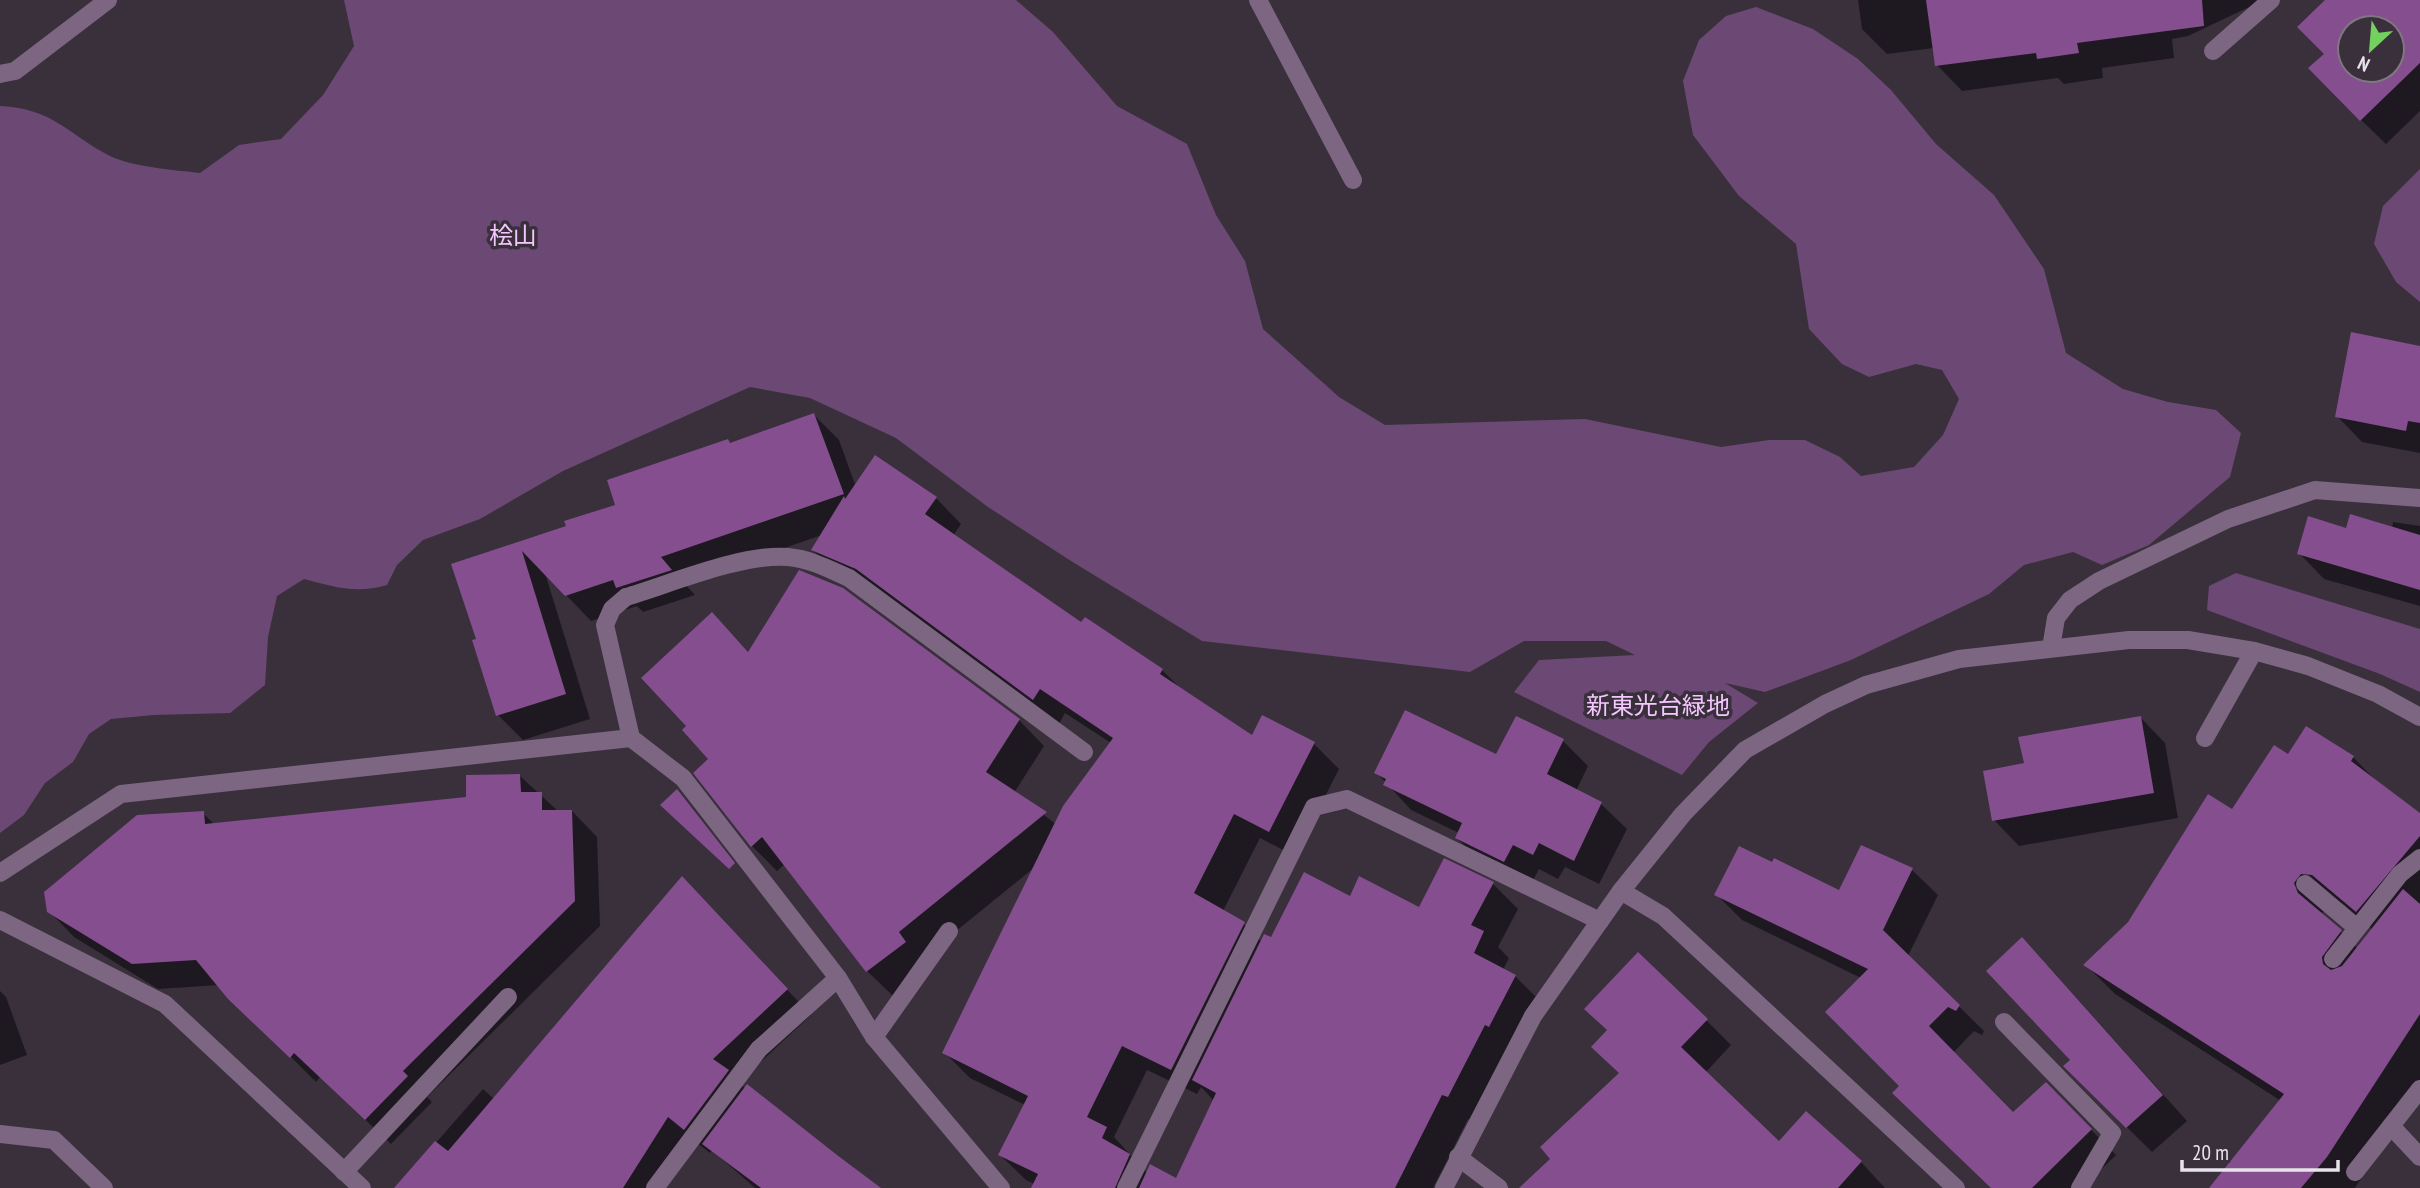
<svg xmlns="http://www.w3.org/2000/svg" width="2420" height="1188" viewBox="0 0 2420 1188" font-family="'PT Sans Narrow','Noto Sans JP',sans-serif">
	<style>
		.green { fill: #6c4874 }
		.shadow { fill: #0007; fill-rule: evenodd }
		.building { fill: #844e8f; fill-rule: evenodd }
		.lines { fill: none; stroke-linecap: round; stroke-linejoin: round }
		.minor { stroke: #7d6682; stroke-width: 18 }
		.labels { text-anchor: middle; stroke-width: 7; stroke-linejoin: round; paint-order: stroke }
		.park-label { font-size: 24px; fill: #f4c7fe; stroke: #39303c }
	</style>
	<rect width="100%" height="100%" fill="#39303c"/>
	<g class="green">
		<path d="M344 0H1016L1053 32 1117 106 1187 144 1216 215 1245 261 1263 329 1339 397 1385 425 1585 419 1721 447 1769 440H1805L1840 457 1861 476 1914 467 1943 435 1959 399 1942 370 1916 364 1869 377 1842 364 1809 329 1796 244 1739 196 1693 135 1683 81 1699 40 1726 16 1756 7 1813 29 1858 59 1891 90 1936 144 1994 195 2044 269 2066 353 2123 389 2168 402 2216 410 2241 433 2230 477 2149 545 2102 565 2073 552 2024 565 1989 594 1851 660 1765 692 1725 683 1758 703 1709 742 1682 775 1514 692 1539 660 1635 655 1606 641H1524L1470 672 1202 641 1071 561 988 507 896 438 810 398 750 387 563 471 480 519 423 540 397 565 387 585C356 594 334 587 304 579L277 596 268 637 265 685 230 713 154 715 111 719 89 734 73 762 45 783 24 815 0 833V106C55 109 67 134 110 156 133 167 175 170 200 173L239 145 281 139 323 95 354 46Z"/>
		<polygon points="2420,169 2420,302 2396,282 2374,244 2383,206"/>
		<polygon points="2236,573 2420,629 2420,692 2380,674 2207,610 2209,586"/>
	</g>
	<g class="shadow">
		<polygon points="1858,0 2264,0 2188,36 2172,39 2174,58 2102,68 2103,78 2064,84 2058,78 1962,91 1937,65 1934,48 1887,54 1862,29"/>
		<path d="M2327 0H2420V111L2386 144 2361 120 2326 55ZM2350 28H2392V70H2350Z"/>
		<polygon points="2420,347 2420,453 2362,442 2337,416"/>
		<path d="M814 415 839 440 856 487 876 458 936 498 961 524 953 536 1082 625 1162 670 1184 692 1253 737 1263 718 1314 744 1339 769 1295 856 1260 838 1223 911 1243 924 1262 942 1351 898 1420 909 1493 884 1518 909 1498 947 1509 958 1503 970 1515 976 1540 1001 1474 1121 1468 1119 1433 1188H1042L1026 1180 1000 1155 1025 1105 970 1078 945 1053 1035 867 923 958 893 996 867 971 785 864 777 871 752 846 696 773 711 759 737 640 749 653 842 589 1019 720 1044 746 1014 793 1056 824 1111 743 1065 713 1059 724 838 575 813 550 822 535 684 583 695 595 643 612 637 606 591 621 545 573 590 719 523 740 498 715 478 640 453 565 568 527 617 507 731 445ZM1147 1070 1197 1094 1201 1087 1214 1101 1177 1180 1147 1173 1114 1137Z"/>
		<polygon points="2393,522 2420,526 2420,606 2324,579 2299,553 2392,529"/>
		<polygon points="2140,717 2165,743 2178,818 2019,846 1994,820 2026,765"/>
		<polygon points="1563,741 1588,766 1576,791 1601,804 1627,829 1599,884 1565,867 1558,879 1539,869 1530,886 1482,863 1457,838 1459,833 1411,810 1376,772 1497,757"/>
		<path d="M2289 756 2353 757 2381 786 2420 815V1088L2355 1188H2211L2281 1101 2115 994 2086 965ZM2332 902 2343 904 2372 929 2357 948 2324 917 2322 913Z"/>
		<polygon points="520,776 559,812 572,811 597,837 600,926 427,1097 432,1102 391,1144 320,1077 316,1082 219,985 158,989 74,937 49,911 203,813 215,825 468,799"/>
		<polygon points="1862,847 1912,870 1938,895 1908,956 1984,1031 1982,1035 1974,1031 1953,1053 2014,1115 2046,1084 2116,1155 2082,1188 1992,1188 1901,1086 1861,978 1742,920 1717,895 1840,892"/>
		<polygon points="706,903 811,1015 738,1083 879,1188 755,1188 712,1150 710,1153 693,1140 664,1188 528,1188"/>
		<polygon points="2047,965 2187,1121 2152,1152 2065,1066 2073,1060"/>
		<polygon points="0,991 6,997 27,1055 0,1065"/>
		<polygon points="1706,1020 1731,1045 1706,1072 1779,1143 1861,1162 1885,1188 1542,1188"/>
		<polygon points="483,1089 514,1117 484,1188 402,1188 399,1185"/>
	</g>
	<g class="building">
		<polygon points="1926,0 2202,0 2204,26 2077,43 2079,53 2037,59 2036,53 1935,66"/>
		<path d="M2325 0H2420V63L2360 121 2308 68 2324 54 2297 27ZM2350 28H2392V70H2350Z"/>
		<polygon points="2351,332 2420,346 2420,423 2408,421 2406,431 2335,417"/>
		<polygon points="814,413 844,494 661,557 672,570 616,588 613,580 565,596 522,551 566,694 496,716 472,640 476,639 451,564 566,526 564,521 615,505 607,480 728,439 730,443"/>
		<polygon points="875,455 937,497 925,514 1081,622 1085,617 1163,669 1160,674 1252,735 1262,715 1315,742 1269,832 1234,814 1194,893 1245,922 1171,1070 1122,1046 1087,1117 1107,1127 1102,1138 1130,1154 1115,1188 1031,1188 1038,1174 998,1155 1028,1096 942,1053 1063,806 1113,738 1040,689 1033,700 856,569 811,550 844,496 845,499"/>
		<polygon points="2350,514 2420,535 2420,590 2297,554 2308,516 2346,528"/>
		<polygon points="799,570 843,588 1020,719 986,772 1047,812 899,932 906,942 866,972 762,837 751,847 693,773 708,759 682,730 686,726 641,678 712,612 748,652"/>
		<polygon points="1405,710 1496,754 1516,716 1564,739 1547,774 1602,802 1574,861 1539,843 1533,855 1513,845 1504,862 1455,838 1462,823 1383,785 1386,779 1374,773"/>
		<polygon points="2141,716 2154,793 1992,821 1983,771 2024,763 2018,737"/>
		<polygon points="2306,726 2354,756 2351,761 2420,813 2420,836 2356,912 2312,875 2301,874 2294,883 2298,893 2342,930 2322,957 2323,964 2331,970 2342,966 2403,889 2420,904 2420,1014 2327,1157 2301,1188 2209,1188 2284,1094 2083,965 2128,922 2208,794 2232,809 2274,745 2288,754"/>
		<polygon points="520,774 521,792 542,792 542,810 572,810 575,901 403,1071 408,1076 365,1120 294,1053 290,1058 228,999 196,960 132,964 47,912 44,892 137,815 204,811 205,824 466,797 466,775"/>
		<polygon points="677,789 735,863 729,869 660,805"/>
		<polygon points="1861,845 1913,868 1883,930 1960,1005 1956,1011 1948,1007 1929,1026 2013,1112 2046,1082 2092,1129 2032,1188 1991,1188 1892,1093 1899,1086 1825,1012 1868,969 1714,895 1739,846 1772,862 1774,858 1839,890"/>
		<polygon points="1444,858 1494,882 1471,925 1484,931 1474,953 1516,975 1489,1027 1485,1025 1448,1097 1442,1095 1395,1188 1139,1188 1150,1164 1176,1178 1216,1093 1192,1080 1264,934 1271,937 1304,872 1350,896 1359,876 1419,907"/>
		<polygon points="682,876 788,989 713,1059 729,1070 684,1130 668,1117 623,1188 394,1188 435,1141 448,1151"/>
		<polygon points="2022,937 2163,1095 2126,1128 2063,1066 2070,1060 1986,971"/>
		<polygon points="1638,952 1708,1019 1681,1047 1779,1141 1806,1111 1862,1161 1838,1188 1519,1188 1550,1159 1540,1147 1619,1073 1591,1047 1607,1030 1584,1009"/>
		<polygon points="747,1084 837,1155 881,1188 761,1188 702,1144"/>
	</g>
	<g class="lines">
		<g class="minor">
			<polyline points="1258,0 1353,180"/>
			<polyline points="2213,51 2271,0"/>
			<polyline points="0,74 15,71 108,0"/>
			<polyline points="2051,648 2056,618 2070,600 2099,581 2228,519 2315,490 2420,498"/>
			<polyline points="2205,738 2254,651"/>
			<polyline points="0,873 121,794 631,738"/>
			<polyline points="2305,884 2357,928"/>
			<polyline points="1621,891 1663,916 1956,1188"/>
			<polyline points="0,920 165,1004 362,1188"/>
			<polyline points="2333,959 2400,874 2420,858"/>
			<polyline points="2004,1022 2112,1133 2080,1188"/>
			<polyline points="874,1037 949,931"/>
			<polyline points="2391,1126 2420,1157"/>
			<polyline points="0,1134 54,1140 104,1188"/>
			<polyline points="1458,1157 1499,1188"/>
			<polyline points="344,1172 508,997"/>
			<polyline points="2355,1172 2420,1089"/>
			<polyline points="655,1188 759,1049 838,978"/>
			<path d="M1001 1188 874 1037 838 978 683 778 631 738 605 625 612 609 626 597C670 584 743 553 788 557 810 559 829 569 849 578L1084 752"/>
			<polyline points="1126,1188 1314,807 1347,799 1600,921"/>
			<polyline points="1444,1188 1533,1016 1621,891 1683,814 1745,750 1825,704 1866,685 1959,659 2129,640 2188,640 2254,651 2308,666 2378,694 2420,717"/>
		</g>
	</g>
	<g class="labels">
		<g class="park-label">
			<text x="513" y="244">桧山</text>
			<text x="1658" y="714">新東光台緑地</text>
		</g>
	</g>
	<g transform="translate(2371 49) rotate(206)"><circle r="33" fill="#39303c" stroke="#7f7782" stroke-width="2"/>
	<path d="M0-5L12 26L0 18L-12 26Z" fill="#72d25d"/>
	<text y="-10" font-size="19" font-weight="bold" text-anchor="middle" fill="#e8e2ea">N</text>
	</g>
	<path d="M2182 1160v10h156v-10" fill="none" stroke="#e8e2ea" stroke-width="3.5"/>
	<text x="2192" y="1160" font-size="21" fill="#e8e2ea" stroke="#39303c" stroke-width="5" paint-order="stroke">20 m</text>
</svg>
